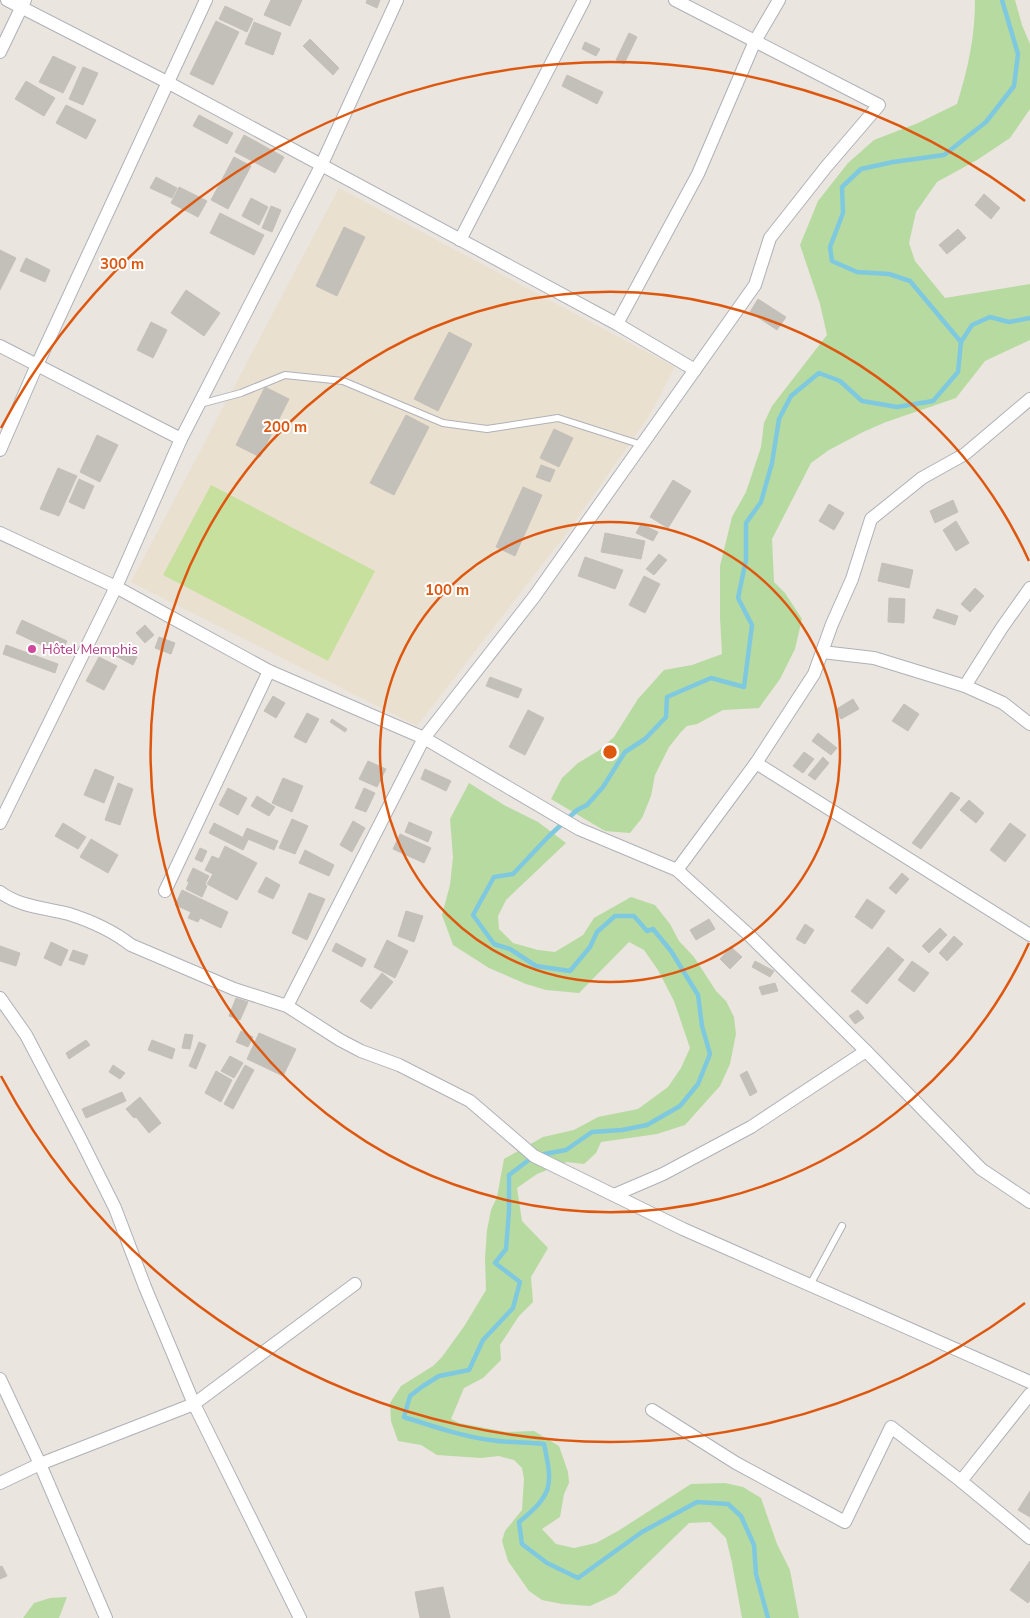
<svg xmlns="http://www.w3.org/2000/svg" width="1030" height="1618" viewBox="0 0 1030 1618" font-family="'Nunito Sans',sans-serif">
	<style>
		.education { fill: #eae0d0 }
		.green { fill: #b7daa1 }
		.pitch { fill: #c7e09e }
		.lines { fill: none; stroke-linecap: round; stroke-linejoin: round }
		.stream { stroke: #7ec9df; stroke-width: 4.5 }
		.building { fill: #c3bfb9; stroke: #c5c0b8 }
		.lane-casing { stroke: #afb1b9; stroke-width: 8 }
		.street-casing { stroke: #afb1b9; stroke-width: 14 }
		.lane { stroke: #fff; stroke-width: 6 }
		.street { stroke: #fff; stroke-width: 12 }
		.ring { fill: none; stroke: #de570e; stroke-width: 2.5 }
		.hotel-dot { fill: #d1479c; stroke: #fff; stroke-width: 2 }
		.labels { text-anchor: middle; stroke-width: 4; stroke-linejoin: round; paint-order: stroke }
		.hotel-label { font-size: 14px; fill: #b23c85; stroke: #fff; text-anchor: start }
		.centre { fill: #de570e; stroke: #fff; stroke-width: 2.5 }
		.ring-label { font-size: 15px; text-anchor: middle; font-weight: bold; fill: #de570e; stroke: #fff; stroke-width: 4; stroke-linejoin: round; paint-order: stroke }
	</style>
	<rect width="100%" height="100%" fill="#eae5de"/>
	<polygon class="education" points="339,188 675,367 649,416 570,529 417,726 131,582"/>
	<g class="green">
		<path d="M975 0H1015L1022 25 1030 44V109L1010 138 977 160 937 182 916 212 909 243 915 261 945 298 1030 284V340L985 361 956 398 886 422 863 432 829 450 811 463 772 539 774 582 785 593 802 619 795 649 780 679 759 708 723 710 697 724 687 726 681 732 669 747 655 775 651 796 642 818 630 833 605 831 551 799 562 778 578 763 598 751 614 737 638 699 664 670 692 665 722 654 720 618V566L732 517 746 492 761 447 764 423 772 406 827 335 820 304 800 245 818 201 848 163 874 140 918 123 957 104C968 68 975 38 975 0Z"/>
		<polygon points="469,783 504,805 538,822 566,843 506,900 498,916 499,929 513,943 538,950 555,952 583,935 594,918 631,897 655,905 670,924 679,941 694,957 716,991 726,1001 734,1017 736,1034 730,1064 720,1086 685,1125 657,1134 601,1142 596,1153 584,1164 567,1162 537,1174 517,1188 522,1221 548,1248 531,1277 533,1302 519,1316 500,1345 501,1360 483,1378 464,1388 451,1419 459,1423 506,1432 534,1431 559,1446 568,1472 569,1483 564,1494 560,1517 542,1529 556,1544 574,1548 596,1543 618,1531 691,1484 725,1483 743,1487 761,1498 777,1544 790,1570 799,1618 742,1618 732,1563 726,1538 710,1522 689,1523 616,1594 590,1606 562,1604 542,1600 529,1591 508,1561 502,1541 505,1531 522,1510 524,1479 522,1468 514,1460 499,1456 481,1458 437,1455 421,1445 398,1441 391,1421 390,1403 401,1386 433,1366 442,1357 465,1325 486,1290 485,1258 487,1230 491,1210 497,1197 504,1159 543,1137 574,1130 598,1117 638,1109 668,1087 681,1068 690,1048 674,1001 658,970 644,950 629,942 579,993 546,990 526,984 489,968 453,945 442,915 450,885 453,857 450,819"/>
		<polygon points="67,1597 59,1618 23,1618 34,1603 50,1598"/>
	</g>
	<polygon class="pitch" points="211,485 375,571 328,661 163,575"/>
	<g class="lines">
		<g class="stream">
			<polyline points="961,342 972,325 990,317 1009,322 1030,318"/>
			<path d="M768 1618 756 1574 754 1545 741 1516 728 1504 697 1502 642 1532 578 1578 547 1563 522 1544 519 1522C553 1494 553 1486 544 1444 526 1442 508 1443 490 1440 461 1436 432 1426 404 1417L410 1396 423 1386 439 1376 469 1370 483 1340 513 1308 520 1282 495 1263 506 1249 509 1211V1175L534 1156 566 1150 592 1132 622 1130 647 1125 680 1106 698 1084 710 1054 702 1026 698 995 671 951 653 929 647 931 634 916H615L597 932 590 947 570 971 536 966 510 949 494 944 473 915 494 877 513 874 548 837 577 810 587 805 603 787 625 752 645 739 666 717 667 697 711 678 744 687 752 625 738 598 746 560V523L761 502 772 463 779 419 791 396 819 373 840 381 862 401 897 407 933 401 958 372 961 342 910 281 889 274 857 272 832 261 830 247 843 213 842 187 861 169 893 162 944 155 986 122 1014 86 1018 54 1002 0"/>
		</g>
	</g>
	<g class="building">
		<polygon points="271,0 302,0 290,26 264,15"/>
		<polygon points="367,0 380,0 377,8 366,3"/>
		<polygon points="225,6 253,19 247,32 219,19"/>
		<polygon points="216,21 239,32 213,85 190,74"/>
		<polygon points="254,22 281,33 273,55 245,44"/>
		<polygon points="629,33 637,37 624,64 616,60"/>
		<polygon points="310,39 339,68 333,75 303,46"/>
		<polygon points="585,42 600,49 596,56 582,49"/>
		<polygon points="53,56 76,67 63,93 39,82"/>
		<polygon points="83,67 98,73 83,105 69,99"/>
		<polygon points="567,75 603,92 597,104 562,86"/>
		<polygon points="26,81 55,98 44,116 15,99"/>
		<polygon points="66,105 96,120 86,139 56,123"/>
		<polygon points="199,115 233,133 227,144 193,126"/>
		<polygon points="244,135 284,157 275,173 235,152"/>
		<polygon points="234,157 251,166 228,209 211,200"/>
		<polygon points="156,177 177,188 172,198 150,188"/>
		<polygon points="179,187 207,201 198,217 171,203"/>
		<polygon points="984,194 1000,208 991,219 975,205"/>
		<polygon points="251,198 268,207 259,225 242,216"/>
		<polygon points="271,206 281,210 272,232 262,228"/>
		<polygon points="220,213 264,235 254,255 210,233"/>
		<polygon points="344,227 365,237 337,296 316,286"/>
		<polygon points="958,229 966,238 947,254 939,245"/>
		<polygon points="0,250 16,258 0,290"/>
		<polygon points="26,258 50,270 45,282 20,271"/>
		<polygon points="186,290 220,313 204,336 171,313"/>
		<polygon points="758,299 786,317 777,330 750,312"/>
		<polygon points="151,322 167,330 153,358 137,350"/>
		<polygon points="449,332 472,344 438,411 414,399"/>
		<polygon points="265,387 289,399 260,457 236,445"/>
		<polygon points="406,415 429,427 394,495 370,483"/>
		<polygon points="554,429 573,438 559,467 540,458"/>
		<polygon points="97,435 118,445 100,482 80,472"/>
		<polygon points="541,465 555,470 550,482 536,477"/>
		<polygon points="58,468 77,476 59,516 40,509"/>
		<polygon points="79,479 94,486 84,509 69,502"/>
		<polygon points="673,480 691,491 668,528 650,517"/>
		<polygon points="523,487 542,495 515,556 496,547"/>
		<polygon points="953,500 958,512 935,523 930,511"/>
		<polygon points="829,504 844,513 834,530 819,521"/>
		<polygon points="956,521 969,543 956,551 943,530"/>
		<polygon points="641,524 658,532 653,541 636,533"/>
		<polygon points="605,533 645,541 641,559 601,552"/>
		<polygon points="659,554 667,560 654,575 646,569"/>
		<polygon points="585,557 623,570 615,589 578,576"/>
		<polygon points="882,563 913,570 909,588 878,581"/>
		<polygon points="644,576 660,584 645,613 629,605"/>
		<polygon points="975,588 984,596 970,612 961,604"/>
		<polygon points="889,598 905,599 904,623 888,622"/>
		<polygon points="937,609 958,616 955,625 933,618"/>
		<polygon points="22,620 67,641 61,654 16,633"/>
		<polygon points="145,625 154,635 145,643 136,633"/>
		<polygon points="159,637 175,643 171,654 155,648"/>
		<polygon points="6,645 58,664 55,673 3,654"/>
		<polygon points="119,648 137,657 133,665 116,656"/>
		<polygon points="99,657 117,666 104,690 86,681"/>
		<polygon points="490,677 522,689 518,698 486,686"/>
		<polygon points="273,696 285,703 276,718 264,711"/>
		<polygon points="853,699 859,709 841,719 835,710"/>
		<polygon points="904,704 919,714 908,731 892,721"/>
		<polygon points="528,710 544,718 525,755 509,747"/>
		<polygon points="307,713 319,719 306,743 294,737"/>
		<polygon points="332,719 347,729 345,732 330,722"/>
		<polygon points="818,733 837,748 831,755 812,741"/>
		<polygon points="804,752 814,759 803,773 793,766"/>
		<polygon points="823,757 829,763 815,780 808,775"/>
		<polygon points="368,761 386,769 377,787 359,779"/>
		<polygon points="95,769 114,777 104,803 84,795"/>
		<polygon points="425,769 451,781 446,791 421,779"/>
		<polygon points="283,778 303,786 292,812 272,803"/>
		<polygon points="118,783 133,789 120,825 105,820"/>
		<polygon points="228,788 247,798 238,815 219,805"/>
		<polygon points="364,788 375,793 366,812 355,808"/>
		<polygon points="951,792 960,798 921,849 912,843"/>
		<polygon points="257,796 275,807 269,816 251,806"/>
		<polygon points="969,800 984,813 976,823 960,810"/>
		<polygon points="292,819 308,826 295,854 279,848"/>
		<polygon points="353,821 365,828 352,852 340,845"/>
		<polygon points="409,822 432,832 428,842 405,832"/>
		<polygon points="63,823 86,837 78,849 55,836"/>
		<polygon points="214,823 248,840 243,850 209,833"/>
		<polygon points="1010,823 1026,835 1005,862 990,850"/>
		<polygon points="247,828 278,841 274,850 243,837"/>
		<polygon points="400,834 431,848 424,863 393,849"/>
		<polygon points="91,839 118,855 108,873 80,857"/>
		<polygon points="225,846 257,863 237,900 207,884 213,874 205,870 212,856 219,859"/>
		<polygon points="200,848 207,851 202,862 195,859"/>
		<polygon points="305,850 334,865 329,876 299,863"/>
		<polygon points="193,868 209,876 205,884 207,886 202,897 186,889 189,882 187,881"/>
		<polygon points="902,873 909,879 896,894 889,888"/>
		<polygon points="266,877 280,885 273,899 258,892"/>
		<polygon points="182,890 228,912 221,928 200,918 198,922 188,918 191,912 175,905"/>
		<polygon points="309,893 325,899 307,940 292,933"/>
		<polygon points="867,899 885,911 872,929 855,917"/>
		<polygon points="406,911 423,916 414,942 398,936"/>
		<polygon points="709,919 715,929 696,940 690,930"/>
		<polygon points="805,924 814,930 805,944 796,939"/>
		<polygon points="940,928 947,935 929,953 922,946"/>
		<polygon points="954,936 963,944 947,961 939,953"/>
		<polygon points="387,940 408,951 395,978 374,967"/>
		<polygon points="51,942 68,950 61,966 44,958"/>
		<polygon points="336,943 366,959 362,967 332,951"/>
		<polygon points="0,946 20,953 16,966 0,961"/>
		<polygon points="731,947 742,957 730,969 720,959"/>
		<polygon points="888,947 904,960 867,1004 851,991"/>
		<polygon points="73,950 88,955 84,965 69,960"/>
		<polygon points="755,961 774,971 770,977 752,967"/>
		<polygon points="912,961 929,973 914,992 898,980"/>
		<polygon points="382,973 393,982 371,1009 360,1001"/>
		<polygon points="775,983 778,991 762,995 759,987"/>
		<polygon points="236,998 248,1002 240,1020 229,1016"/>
		<polygon points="858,1010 864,1018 855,1024 849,1016"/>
		<polygon points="241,1031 253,1037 248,1047 236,1042"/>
		<polygon points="259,1033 296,1049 283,1076 247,1059"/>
		<polygon points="185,1034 193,1035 190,1049 182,1048"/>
		<polygon points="86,1040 90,1045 69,1059 66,1053"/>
		<polygon points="152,1040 175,1049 172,1059 148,1050"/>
		<polygon points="199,1042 206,1045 196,1069 189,1066"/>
		<polygon points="230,1056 243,1063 234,1078 221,1071"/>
		<polygon points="113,1065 125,1073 120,1079 109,1072"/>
		<polygon points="245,1065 254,1070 233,1109 224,1104"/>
		<polygon points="216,1071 232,1080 221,1102 205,1093"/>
		<polygon points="747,1071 757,1092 750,1096 740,1075"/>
		<polygon points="122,1092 126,1101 86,1118 82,1109"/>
		<polygon points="140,1097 161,1123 149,1133 136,1117 134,1118 126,1109"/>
		<polygon points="1030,1491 1030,1517 1018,1510"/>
		<polygon points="1030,1561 1030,1600 1028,1603 1010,1590"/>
		<polygon points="2,1566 7,1576 0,1579 0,1567"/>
		<polygon points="443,1587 450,1618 420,1618 415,1592"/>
	</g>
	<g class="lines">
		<defs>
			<g id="lane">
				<polyline points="200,404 241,393 285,375 343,381 443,423 487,429 558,418 642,445"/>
				<polyline points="810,1285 842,1226"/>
			</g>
			<g id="street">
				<polyline points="7,0 167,82 617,324 695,370"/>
				<polyline points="0,52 25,0"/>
				<polyline points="460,240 584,0"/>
				<polyline points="617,324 698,174 755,41 779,0"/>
				<polyline points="0,346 181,439"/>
				<polyline points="0,450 37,365 206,0"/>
				<polyline points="0,533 116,587 269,671 424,738 579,829 677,870 749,935 866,1051 981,1169 1030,1202"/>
				<polyline points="822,652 874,658 965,686 1003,703 1030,724"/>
				<polyline points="965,686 1001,629 1030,588"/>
				<polyline points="756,763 1030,935"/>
				<polyline points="0,823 116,587 181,439 321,166 397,0"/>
				<polyline points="677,870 756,763 814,674 832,624 852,579 871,519 922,478 965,454 1030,399"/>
				<polyline points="165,891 269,671"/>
				<path d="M0 892C20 907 46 908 69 914 91 921 113 931 131 945L234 989 287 1006 340 1040 361 1051 399 1065 470 1101 534 1156 683 1229 1030 1382"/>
				<polyline points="0,998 26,1035 81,1140 115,1208 145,1287 194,1404 300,1618"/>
				<polyline points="287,1006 424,738 534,597 755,285 770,238 826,167 879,105 675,0"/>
				<polyline points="614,1195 663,1174 751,1127 866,1051"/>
				<polyline points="0,1379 40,1464 106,1618"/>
				<polyline points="1030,1394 961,1481 1030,1538"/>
				<polyline points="652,1410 736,1463 845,1522 891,1427 961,1481"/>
				<polyline points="0,1483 40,1464 194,1404 355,1284"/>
			</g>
		</defs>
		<use href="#lane" class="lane-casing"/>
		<use href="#street" class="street-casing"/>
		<use href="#lane" class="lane"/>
		<use href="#street" class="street"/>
	</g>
	<g class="ring">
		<circle cx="610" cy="752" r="230"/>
		<path d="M1029 943A460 460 0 1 1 1029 561"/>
		<path d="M1025 1303A690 690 0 0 1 1 1076M1 428A690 690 0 0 1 1025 201"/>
	</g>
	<circle class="hotel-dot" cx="32" cy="649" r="5"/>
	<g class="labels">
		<g class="hotel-label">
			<text x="42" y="654">Hôtel Memphis</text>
		</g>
	</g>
	<circle cx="610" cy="752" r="8" class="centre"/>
	<g class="ring-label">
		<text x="122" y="269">300 m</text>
		<text x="285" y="432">200 m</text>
		<text x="447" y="595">100 m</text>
	</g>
</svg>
